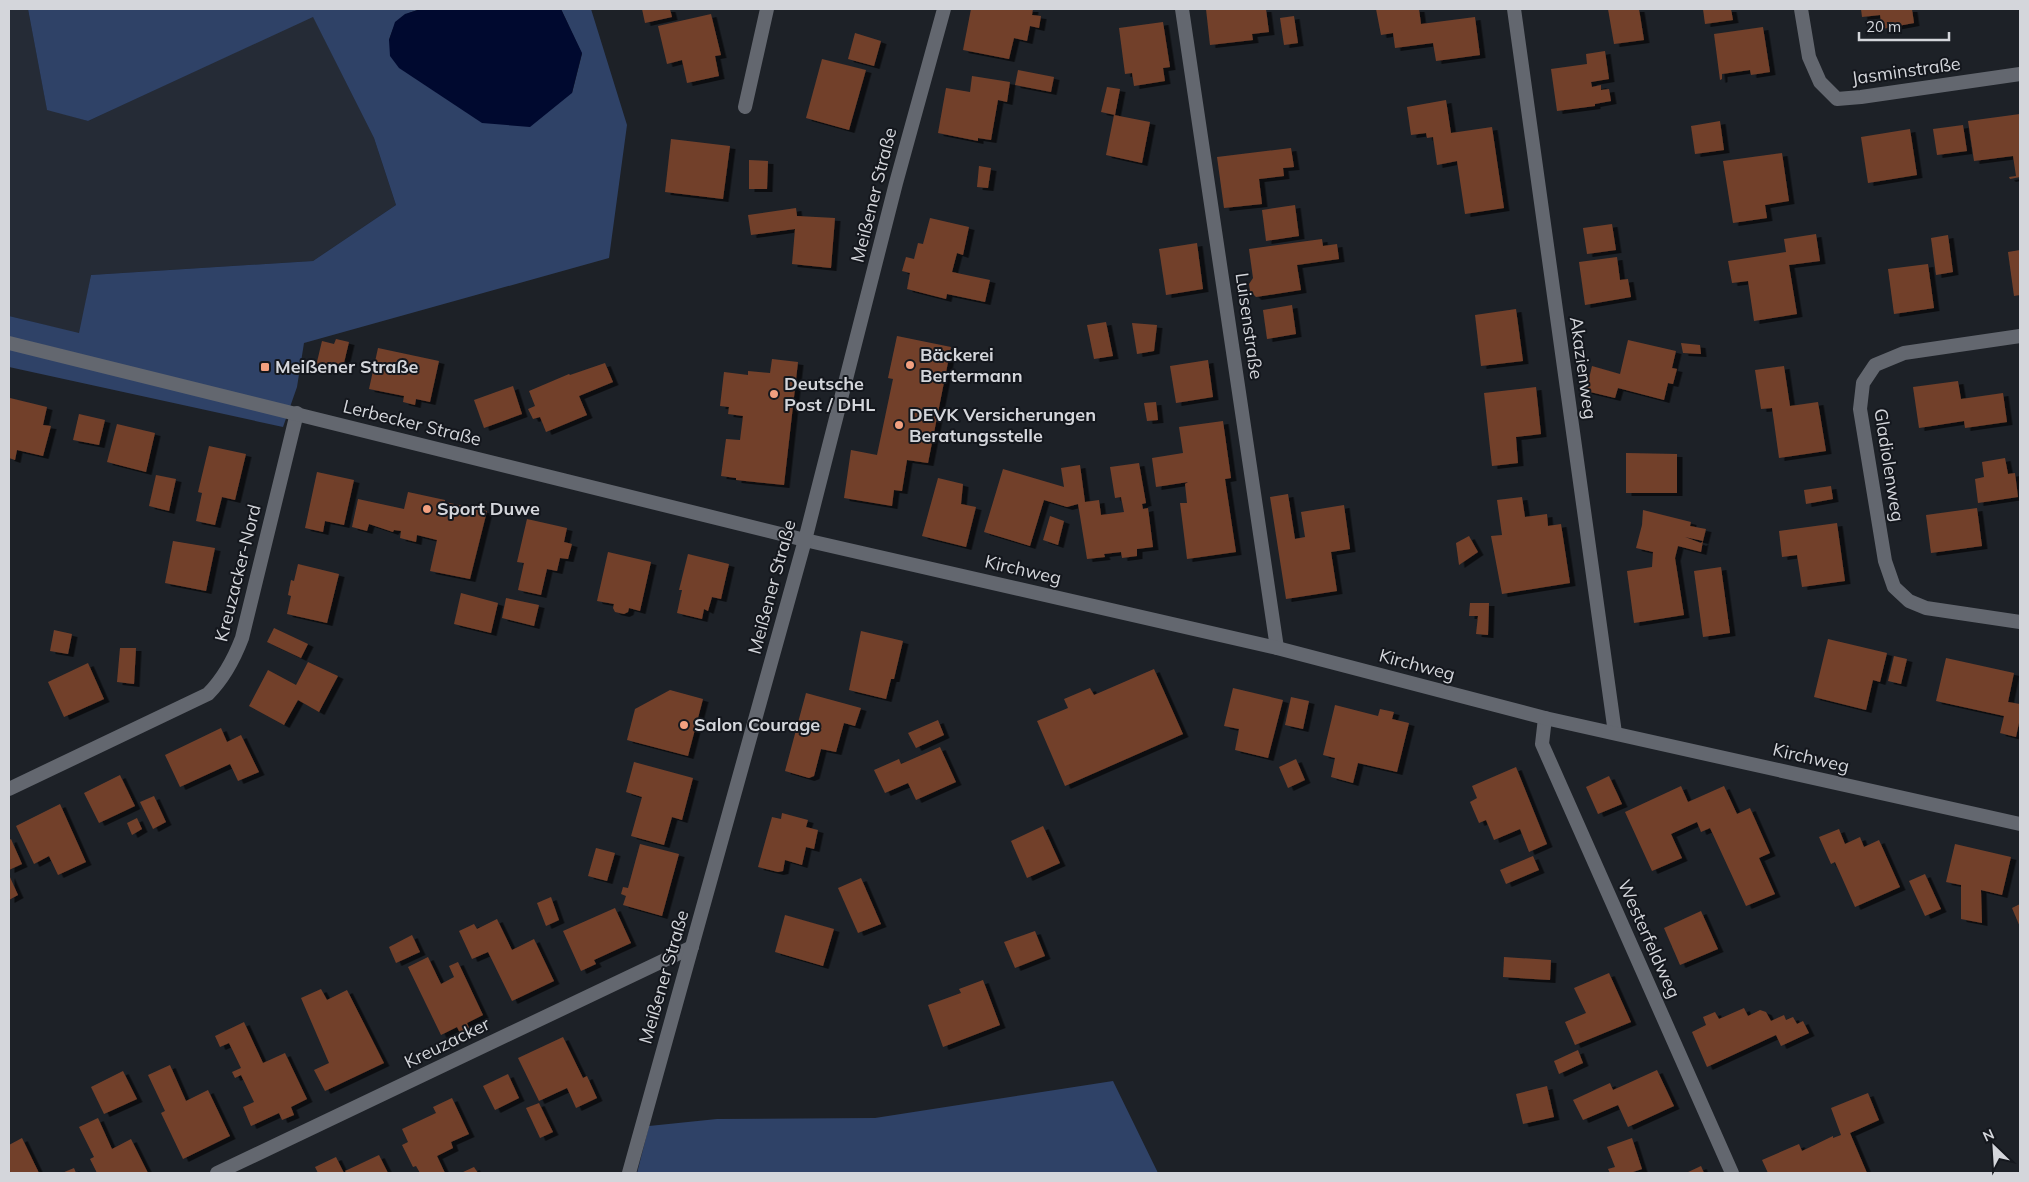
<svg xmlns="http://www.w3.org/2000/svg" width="2029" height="1182" viewBox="0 0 2029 1182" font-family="Mulish,sans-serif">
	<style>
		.built { fill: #252b36 }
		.green { fill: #2f4267 }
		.water { fill: #00092f }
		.building { fill: #72402b; filter: url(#shadow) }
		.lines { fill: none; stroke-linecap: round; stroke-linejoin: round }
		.minor { stroke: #63676f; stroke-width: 14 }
		.tertiary { stroke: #63676f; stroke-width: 14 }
		.poi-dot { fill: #f2a080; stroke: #14171d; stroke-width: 2 }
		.labels { text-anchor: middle; stroke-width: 4; stroke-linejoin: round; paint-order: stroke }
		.street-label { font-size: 18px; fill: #d4d6db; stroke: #14171d }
		.poi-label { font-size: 18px; font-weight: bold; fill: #d4d6db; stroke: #14171d; text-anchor: start }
	</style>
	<defs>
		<filter id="shadow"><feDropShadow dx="5.5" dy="3" stdDeviation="0" flood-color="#0009"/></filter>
	</defs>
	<rect width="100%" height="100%" fill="#1d2127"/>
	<polygon class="built" points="9,9 28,9 47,109 88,121 313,16 374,138 396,205 313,261 91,275 80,334 9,316"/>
	<g class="green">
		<path d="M28 9H421C400 15 396 19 389 40L572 93 582 54 561 9H591L627 125 609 258 304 343 297 387 283 427 9 367V316L79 333 91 275 313 261 396 205 374 138 313 17 88 121 47 110Z"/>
		<polygon points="1113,1081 1158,1173 637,1173 649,1126 717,1119 875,1118"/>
	</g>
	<polygon class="water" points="421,9 561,9 582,53 572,93 530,127 482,123 399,68 390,56 389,40 395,22 405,14"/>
	<g class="building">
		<polygon points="642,9 670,9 672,17 645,23"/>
		<polygon points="971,9 1033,9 1032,15 1041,16 1039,28 1030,26 1027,41 1014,38 1009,59 963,50"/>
		<polygon points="1206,9 1266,9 1269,32 1252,34 1253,40 1210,45"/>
		<polygon points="1376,9 1419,9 1421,24 1475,17 1480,55 1436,61 1433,43 1395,48 1393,33 1381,35"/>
		<polygon points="1608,9 1639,9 1644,40 1614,44"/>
		<polygon points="1703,9 1731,9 1733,20 1705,24"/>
		<polygon points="1861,9 1912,9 1914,23 1882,29 1880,15 1862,17"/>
		<polygon points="711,14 721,55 715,56 719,76 687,83 682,60 667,64 658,26"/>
		<polygon points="1294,16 1298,43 1284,45 1280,18"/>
		<polygon points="1163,22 1170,67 1163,68 1165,81 1134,86 1132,73 1125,74 1119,28"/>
		<polygon points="1763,27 1770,72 1751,75 1750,70 1722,74 1722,79 1720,80 1714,34"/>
		<polygon points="855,33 881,41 874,66 848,59"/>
		<polygon points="1605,51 1609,79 1591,82 1592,87 1601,85 1601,90 1609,89 1611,101 1595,104 1595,106 1557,111 1551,69 1587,64 1586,54"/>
		<polygon points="822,59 866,70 849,130 806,118"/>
		<polygon points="1018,70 1054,77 1051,92 1015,85"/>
		<polygon points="972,76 1010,82 1007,102 998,100 991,140 978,138 978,141 938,133 946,88 970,92"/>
		<polygon points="1107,87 1120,89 1115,115 1101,112"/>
		<polygon points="1446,100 1451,133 1492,127 1504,208 1465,214 1457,161 1437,165 1433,137 1427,138 1426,133 1411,135 1407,107"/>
		<polygon points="2020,114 2020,177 2010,179 2009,177 2016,176 2013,156 1974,161 1968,121"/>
		<polygon points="1114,115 1150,122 1142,163 1106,155"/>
		<polygon points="1720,121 1724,150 1695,154 1691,126"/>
		<polygon points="1963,125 1967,151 1937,155 1933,129"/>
		<polygon points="1910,129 1917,175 1868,183 1861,137"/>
		<polygon points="671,139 730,146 723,199 665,192"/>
		<polygon points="1291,148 1294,167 1283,168 1284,176 1259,179 1262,204 1224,208 1217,157"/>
		<polygon points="1782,153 1789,201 1765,205 1767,218 1733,223 1723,161"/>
		<polygon points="749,160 768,161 767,189 749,189"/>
		<polygon points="979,166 991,168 988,188 977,187"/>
		<polygon points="1295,205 1299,236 1266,241 1262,210"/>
		<polygon points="796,208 797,216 835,218 831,268 792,264 795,229 751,235 748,215"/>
		<polygon points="930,218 969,227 963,255 957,253 952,272 990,280 985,302 947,294 946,299 907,289 910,273 902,271 906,257 914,259 918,243 923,244"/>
		<polygon points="1612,224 1616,250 1587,254 1583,228"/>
		<polygon points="1816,234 1820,261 1789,265 1797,314 1754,321 1748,281 1732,283 1728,261 1786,252 1784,239"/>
		<polygon points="1948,235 1953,272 1936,275 1931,238"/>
		<polygon points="1322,239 1323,246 1337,244 1339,259 1297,265 1301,290 1256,297 1250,291 1249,284 1253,278 1249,249"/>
		<polygon points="1197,243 1203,289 1166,295 1159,249"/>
		<polygon points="2020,250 2020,295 2014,296 2008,252"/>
		<polygon points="1617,257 1620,280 1628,279 1631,297 1585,305 1579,262"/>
		<polygon points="1928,264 1934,308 1894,314 1888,269"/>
		<polygon points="1292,305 1296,334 1267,339 1263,310"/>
		<polygon points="1516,309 1523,361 1481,366 1475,315"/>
		<polygon points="1106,322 1113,356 1094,359 1087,325"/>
		<polygon points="1132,323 1157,325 1154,351 1137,354"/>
		<polygon points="897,336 951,347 928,463 907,460 902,491 894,490 892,506 844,498 851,450 877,455 893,379 888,378"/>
		<polygon points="336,339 349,342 343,367 330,364 329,369 316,366 322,341 334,344"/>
		<polygon points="1628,340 1676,351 1672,368 1677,369 1673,384 1668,383 1664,400 1618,388 1615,398 1586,391 1592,366 1620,374"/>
		<polygon points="1681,343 1700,345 1701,354 1683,353"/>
		<polygon points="378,348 439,361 430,402 416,399 415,405 403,402 404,396 369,389"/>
		<polygon points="772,359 798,362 784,485 736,480 736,478 721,476 726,439 740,440 743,416 728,414 729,407 720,406 724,372 748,375 748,371 770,373"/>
		<polygon points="1208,360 1213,397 1176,403 1170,366"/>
		<polygon points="605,363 613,382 579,396 587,415 546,432 540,417 533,419 528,409 535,406 529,391 569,374 570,375"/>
		<polygon points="1784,366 1790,406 1818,402 1826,451 1779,458 1772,408 1761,409 1755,370"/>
		<polygon points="1958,381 1961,399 2003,393 2007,422 1965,428 1964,421 1919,428 1913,387"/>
		<polygon points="513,386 522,414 484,428 474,400"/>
		<polygon points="1536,387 1541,434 1516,437 1518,463 1492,466 1484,393"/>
		<polygon points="10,398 47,407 43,425 51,426 43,456 17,450 15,460 9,458 9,405"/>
		<polygon points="1156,402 1158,420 1147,421 1144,403"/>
		<polygon points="79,414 105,420 99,445 73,440"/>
		<polygon points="1223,421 1231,478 1225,479 1236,552 1187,559 1180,503 1187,503 1185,484 1188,482 1156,487 1152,458 1183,453 1179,427"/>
		<polygon points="117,424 155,433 146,472 107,462"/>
		<polygon points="209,446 246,454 235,500 222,497 215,525 196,521 202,493 198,492"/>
		<polygon points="1626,453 1677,454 1677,493 1626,493"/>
		<polygon points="2005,458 2008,474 2015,473 2018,497 1978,503 1975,479 1984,477 1982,462"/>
		<polygon points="1139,463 1146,503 1142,504 1143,509 1148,508 1153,547 1137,549 1137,556 1122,558 1121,552 1104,554 1105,557 1087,559 1078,504 1067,507 1044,500 1030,546 984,532 1003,469 1064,487 1061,468 1080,465 1085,502 1099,500 1101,515 1124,512 1121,497 1115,498 1110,467"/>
		<polygon points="317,472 354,480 344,525 325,521 323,532 305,528"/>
		<polygon points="156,475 176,479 169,511 149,506"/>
		<polygon points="938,478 963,484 961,504 976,507 966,547 922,536"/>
		<polygon points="1831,486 1833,499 1806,504 1804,490"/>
		<polygon points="408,492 445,500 445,502 487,511 470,579 430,571 437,540 417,535 416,542 400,538 401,531 394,530 393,532 369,524 367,531 352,527 358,499 404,509"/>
		<polygon points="1288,494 1295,539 1305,537 1301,512 1344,505 1350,549 1331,552 1337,591 1286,599 1270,497"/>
		<polygon points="1522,497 1525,517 1547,514 1548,526 1561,524 1570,583 1502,594 1491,536 1502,535 1497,500"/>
		<polygon points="1977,508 1982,546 1931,553 1926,515"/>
		<polygon points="1643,510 1691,522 1690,526 1706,529 1703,541 1685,537 1701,543 1703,541 1701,552 1678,546 1675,558 1684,615 1634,623 1627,571 1652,567 1653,552 1636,548 1642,525"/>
		<polygon points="1050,516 1064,521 1058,545 1043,540"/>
		<polygon points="527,519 567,528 564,542 572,544 568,559 560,558 557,571 547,569 541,595 518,590 524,563 517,562"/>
		<polygon points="1837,523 1845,581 1802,587 1797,555 1782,557 1779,531"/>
		<polygon points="1469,536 1478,552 1459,565 1456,543"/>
		<polygon points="173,541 215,548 206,591 165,583"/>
		<polygon points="608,552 651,562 640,611 629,608 628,612 624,614 615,612 613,608 614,604 597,601"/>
		<polygon points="688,554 729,564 721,599 712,597 708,611 704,609 702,619 677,613 682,590 679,590"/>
		<polygon points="298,564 339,574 327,623 287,614 291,596 288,595 291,580 294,581"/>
		<polygon points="1721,567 1730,633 1703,637 1694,571"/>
		<polygon points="461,593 498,603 491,633 454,624"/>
		<polygon points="506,598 539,605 534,626 502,618"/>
		<polygon points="1470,603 1489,603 1488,635 1476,634 1478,616 1469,616"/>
		<polygon points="274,628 308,644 301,658 267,642"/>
		<polygon points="54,630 72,634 68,654 50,651"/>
		<polygon points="861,631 903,641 894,679 891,679 886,699 849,690"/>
		<polygon points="1828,639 1887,653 1880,682 1873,680 1866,710 1814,697"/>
		<polygon points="120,648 136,648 134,684 117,682"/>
		<polygon points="1894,656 1907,659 1901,684 1888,681"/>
		<polygon points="1946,658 2014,673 2008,702 2020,704 2020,718 2016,737 2000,733 2004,716 1936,701"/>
		<polygon points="308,662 338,676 319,712 298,700 284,725 249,706 268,670 296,685"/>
		<polygon points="88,663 104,699 64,717 48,682"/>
		<polygon points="1154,669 1183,734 1065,786 1037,721 1068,708 1064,699 1090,688 1094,695"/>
		<polygon points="1233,688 1283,700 1268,758 1235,750 1239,729 1224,726"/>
		<polygon points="670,690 703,699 688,756 627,740 635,709"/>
		<polygon points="806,693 861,708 855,726 844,723 836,752 821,749 814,776 809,778 785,771"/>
		<polygon points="1291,697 1309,701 1303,729 1285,725"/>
		<polygon points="1335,705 1378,716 1380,709 1394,712 1392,719 1409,723 1397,772 1358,763 1353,783 1331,777 1335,758 1323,755"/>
		<polygon points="938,720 944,735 916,748 908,733"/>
		<polygon points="221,728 227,742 241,735 259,772 238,781 230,764 180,787 165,755"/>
		<polygon points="940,747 956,782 916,800 908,783 885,793 874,770 899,759 901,764"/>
		<polygon points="1296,759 1305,780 1288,788 1279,767"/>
		<polygon points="634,762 693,778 682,820 672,817 664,845 631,836 642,797 626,792"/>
		<polygon points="1516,767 1547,844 1529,852 1520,829 1494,840 1486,820 1479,823 1470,802 1477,798 1472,786"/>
		<polygon points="120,775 135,806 99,823 84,793"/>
		<polygon points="1609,776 1622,804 1598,814 1586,787"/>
		<polygon points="1681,786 1688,802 1724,786 1737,814 1750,808 1770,853 1759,858 1775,894 1746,906 1710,828 1701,832 1697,822 1671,834 1682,858 1652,871 1625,812"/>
		<polygon points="154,796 166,822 153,829 140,802"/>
		<polygon points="60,804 86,862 58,875 49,856 34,864 16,826"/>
		<polygon points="782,813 808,820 806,827 818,830 814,849 806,847 802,865 785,860 783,871 778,872 758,867 772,817 781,819"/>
		<polygon points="137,818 142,829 132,835 127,823"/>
		<polygon points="1043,826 1060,863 1027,878 1011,841"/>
		<polygon points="1839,829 1845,844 1860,837 1864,847 1879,840 1900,887 1855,907 1835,862 1831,864 1819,837"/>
		<polygon points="11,839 22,864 9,870 9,840"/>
		<polygon points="640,844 679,854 662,916 623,905 626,896 621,894 623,887 628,888"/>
		<polygon points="1955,844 2011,857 2002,895 1981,890 1982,923 1961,919 1961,885 1946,882"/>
		<polygon points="596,848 615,853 607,881 588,876"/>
		<polygon points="1533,856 1539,870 1506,884 1500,870"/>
		<polygon points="1925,874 1941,909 1925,916 1909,881"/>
		<polygon points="9,875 18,895 9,900"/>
		<polygon points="861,878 881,924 858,933 838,888"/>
		<polygon points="551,897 559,920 546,926 537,903"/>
		<polygon points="2020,904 2020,927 2012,908"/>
		<polygon points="615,908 631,943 594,960 596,964 581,971 563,931"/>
		<polygon points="1701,911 1718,949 1680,965 1664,928"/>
		<polygon points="785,915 834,929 823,966 775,952"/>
		<polygon points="497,919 512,950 534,939 554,981 512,1001 488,952 472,959 459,931 474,924 477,929"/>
		<polygon points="1035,931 1045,956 1015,968 1004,942"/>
		<polygon points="412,935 420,952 396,963 389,947"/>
		<polygon points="428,957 441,984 454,977 449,966 458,962 483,1015 467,1023 470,1030 461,1035 457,1027 441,1035 408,967"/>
		<polygon points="1504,957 1551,960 1550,980 1503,977"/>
		<polygon points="1609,973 1631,1022 1575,1045 1565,1022 1586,1013 1574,988"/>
		<polygon points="983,980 1000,1025 943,1047 928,1005 961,993 959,989"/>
		<polygon points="321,989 327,1000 347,990 384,1063 325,1091 314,1070 329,1063 301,998"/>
		<polygon points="1744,1008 1748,1016 1760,1010 1766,1012 1771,1021 1784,1015 1786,1020 1793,1017 1797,1024 1803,1021 1809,1033 1781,1046 1776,1035 1707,1067 1692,1032 1706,1025 1703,1017 1715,1012 1719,1019"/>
		<polygon points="244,1022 263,1063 285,1053 307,1099 291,1107 294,1115 282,1120 279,1113 251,1126 243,1107 254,1102 241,1075 235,1078 232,1072 241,1068 229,1043 220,1047 215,1036"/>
		<polygon points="563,1037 583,1078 587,1076 597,1098 576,1108 567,1088 539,1101 518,1058"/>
		<polygon points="1578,1050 1583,1063 1559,1074 1554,1061"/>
		<polygon points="170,1065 186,1101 208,1090 230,1136 183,1159 161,1113 165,1111 148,1075"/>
		<polygon points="1657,1070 1674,1106 1628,1127 1618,1105 1583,1120 1573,1100 1610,1083 1613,1090"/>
		<polygon points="123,1071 137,1099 104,1114 91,1087"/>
		<polygon points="508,1074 519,1098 495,1110 483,1086"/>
		<polygon points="1547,1086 1554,1117 1523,1124 1516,1094"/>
		<polygon points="1868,1093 1879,1120 1850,1133 1867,1173 1768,1173 1762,1160 1799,1144 1802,1151 1833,1136 1833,1138 1841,1135 1831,1108"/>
		<polygon points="452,1098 469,1134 451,1142 453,1148 437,1156 445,1173 420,1173 416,1166 413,1167 402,1145 408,1142 402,1129 436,1113 433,1107"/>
		<polygon points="539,1103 553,1132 540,1138 526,1108"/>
		<polygon points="98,1118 112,1149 131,1139 148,1173 97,1173 90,1159 94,1157 79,1127"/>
		<polygon points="22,1138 39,1173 11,1173 9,1170 9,1145"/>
		<polygon points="1632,1138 1642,1169 1630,1173 1610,1173 1608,1169 1615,1167 1607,1147"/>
		<polygon points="379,1155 388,1173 347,1173 345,1171"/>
		<polygon points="336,1157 344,1173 318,1173 315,1167"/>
		<polygon points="1701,1166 1704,1173 1686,1173"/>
		<polygon points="474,1167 478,1173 461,1173"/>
		<polygon points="74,1168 76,1173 62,1173"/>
	</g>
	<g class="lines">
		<g class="minor">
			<polyline points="1182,9 1277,648"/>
			<polyline points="1514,9 1615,733"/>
			<polyline points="1801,9 1809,57 1820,82 1837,99 1861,97 2020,74"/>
			<polyline points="745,107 767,9"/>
			<polyline points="2020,336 1904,353 1875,365 1863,383 1860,409 1885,561 1894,587 1909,601 1926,608 2020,622"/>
			<polyline points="1545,718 1542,744 1732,1173"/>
			<path d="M9 789 208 694C224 678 234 659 242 638L297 413"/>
			<polyline points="217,1173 692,947"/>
		</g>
		<g class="tertiary">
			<polyline points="9,343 805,540 1277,648 1545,718 2020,824"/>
			<polyline points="629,1173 805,540 896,183 944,9"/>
		</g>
	</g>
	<g class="poi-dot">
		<circle cx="910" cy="365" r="5"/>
		<rect x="260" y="362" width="10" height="10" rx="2.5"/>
		<circle cx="774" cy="394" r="5"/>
		<circle cx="899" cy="425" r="5"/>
		<circle cx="427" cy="509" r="5"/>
		<circle cx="684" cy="725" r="5"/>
	</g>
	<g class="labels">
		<g class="street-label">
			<text transform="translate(1906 71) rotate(-8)" y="6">Jasminstraße</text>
			<text transform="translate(874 195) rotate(-76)" y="6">Meißener Straße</text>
			<text transform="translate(1249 326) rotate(82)" y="6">Luisenstraße</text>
			<text transform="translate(1583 368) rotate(82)" y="6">Akazienweg</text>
			<text transform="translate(412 423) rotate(14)" y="6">Lerbecker Straße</text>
			<text transform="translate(1889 465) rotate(81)" y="6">Gladiolenweg</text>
			<text transform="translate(1023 570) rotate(13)" y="6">Kirchweg</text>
			<text transform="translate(238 573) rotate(-76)" y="6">Kreuzacker-Nord</text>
			<text transform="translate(772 587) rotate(-75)" y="6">Meißener Straße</text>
			<text transform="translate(1417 665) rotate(15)" y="6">Kirchweg</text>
			<text transform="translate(1811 758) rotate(13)" y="6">Kirchweg</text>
			<text transform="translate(1649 939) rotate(66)" y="6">Westerfeldweg</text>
			<text transform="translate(664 977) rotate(-74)" y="6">Meißener Straße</text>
			<text transform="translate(447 1043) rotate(-26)" y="6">Kreuzacker</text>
		</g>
		<g class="poi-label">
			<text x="920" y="361">Bäckerei<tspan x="920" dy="21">Bertermann</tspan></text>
			<text x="275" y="373">Meißener Straße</text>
			<text x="784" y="390">Deutsche<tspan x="784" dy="21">Post / DHL</tspan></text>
			<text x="909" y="421">DEVK Versicherungen<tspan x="909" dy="21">Beratungsstelle</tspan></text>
			<text x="437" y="515">Sport Duwe</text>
			<text x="694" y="731">Salon Courage</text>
		</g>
	</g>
	<rect width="2029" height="1182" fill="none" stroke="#d4d6db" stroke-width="20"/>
	<g transform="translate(1994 1147) rotate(335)" stroke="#14171d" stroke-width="4" paint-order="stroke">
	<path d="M0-4L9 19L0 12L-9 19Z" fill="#d4d6db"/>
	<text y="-8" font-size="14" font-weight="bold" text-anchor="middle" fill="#d4d6db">N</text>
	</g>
	<path d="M1859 32v8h90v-8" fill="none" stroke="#d4d6db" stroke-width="2.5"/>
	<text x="1866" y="32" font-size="15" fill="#d4d6db" stroke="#14171d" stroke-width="4" paint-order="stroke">20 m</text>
</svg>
